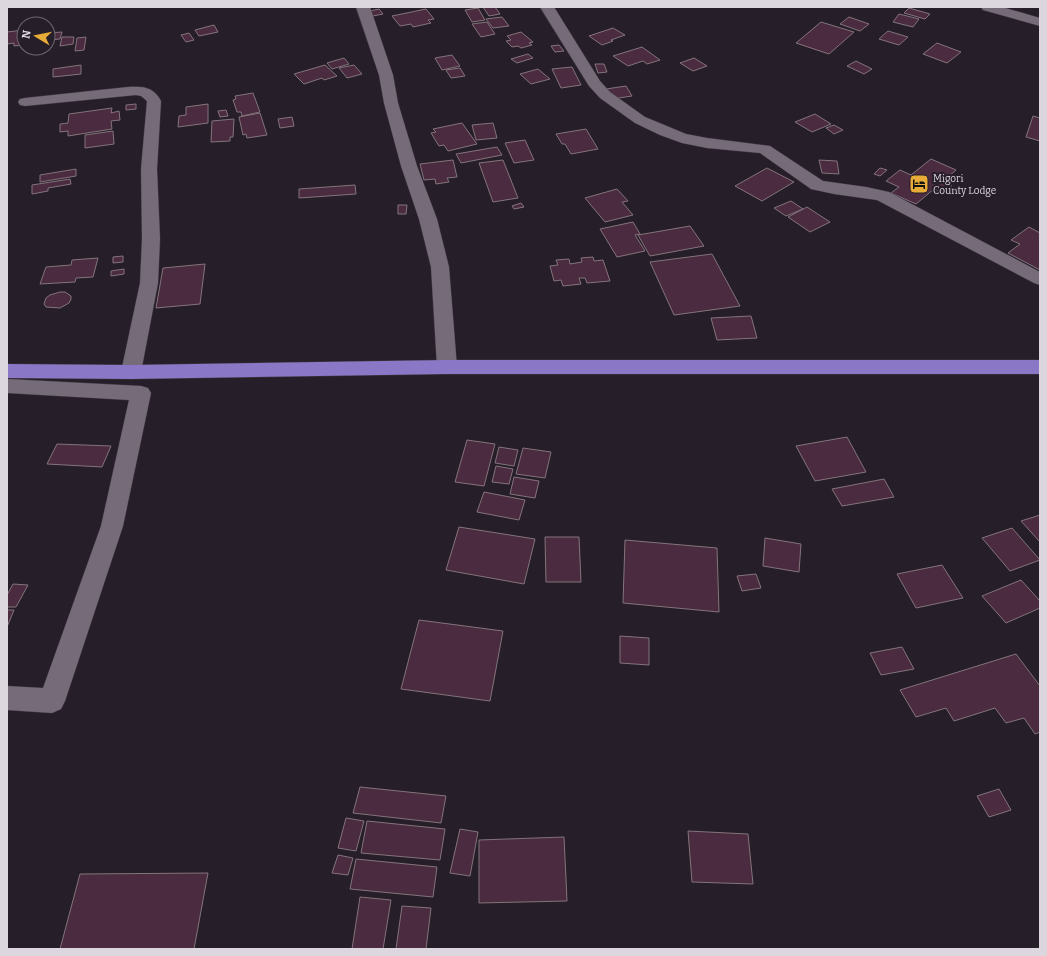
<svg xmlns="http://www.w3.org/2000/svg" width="1047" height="956" viewBox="0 0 1047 956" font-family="Bitter,serif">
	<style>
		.building { fill: #4b2b3f; stroke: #83747c }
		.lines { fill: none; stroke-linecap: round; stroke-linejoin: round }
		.street-casing { stroke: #403942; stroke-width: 1 }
		.highway-casing { stroke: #403942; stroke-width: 1 }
		.street { fill: #766c79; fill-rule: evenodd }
		.highway { fill: #8a77c5; fill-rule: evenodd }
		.labels { text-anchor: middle; stroke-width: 4; stroke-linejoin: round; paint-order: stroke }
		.far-poi-label { font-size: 10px; fill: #dcd6de; stroke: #261e29; text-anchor: start }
	</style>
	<rect width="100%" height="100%" fill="#261e29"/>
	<g class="building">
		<polygon points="483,7 495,7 500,14 489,16"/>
		<polygon points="478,8 485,20 472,22 465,10"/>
		<polygon points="909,8 930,14 925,19 904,13"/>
		<polygon points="379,9 383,14 373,16 370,11"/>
		<polygon points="426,9 434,19 428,20 431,23 413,27 411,24 400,26 392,16"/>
		<polygon points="899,14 919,19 913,27 893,22"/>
		<polygon points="502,17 509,26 493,28 486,19"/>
		<polygon points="849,17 869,24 860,31 840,24"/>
		<polygon points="487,22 495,34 481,37 472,24"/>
		<polygon points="821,22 854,32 829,54 796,43"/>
		<polygon points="214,25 218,32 199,36 195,30"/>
		<polygon points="613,28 625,35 611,40 613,41 602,45 589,36"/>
		<polygon points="24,30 24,45 14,46 14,43 7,44 7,32"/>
		<polygon points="888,31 908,37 899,45 879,39"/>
		<polygon points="62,32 60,39 48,40 48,33"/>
		<polygon points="521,32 533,42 529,43 532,45 521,48 518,46 512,47 506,41 511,40 507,36"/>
		<polygon points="189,33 194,40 186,42 181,35"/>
		<polygon points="62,37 74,37 73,44 60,46"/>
		<polygon points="86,37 84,50 75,51 77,38"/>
		<polygon points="937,43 961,52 947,63 923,54"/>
		<polygon points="559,45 564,51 555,52 551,46"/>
		<polygon points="642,47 660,60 647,64 643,61 628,66 613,56"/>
		<polygon points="528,54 533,58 517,63 511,59"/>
		<polygon points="452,55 460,66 442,70 435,58"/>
		<polygon points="344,58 349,64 332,69 327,63"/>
		<polygon points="694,58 707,66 693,71 680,63"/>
		<polygon points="856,61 872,69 864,74 847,66"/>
		<polygon points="595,64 604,64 607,72 598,73"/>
		<polygon points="81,65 81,74 53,77 53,69"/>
		<polygon points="325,65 337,76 324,80 322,78 304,84 294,74"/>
		<polygon points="354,65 362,74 347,78 339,68"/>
		<polygon points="572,67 581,85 561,88 552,69"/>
		<polygon points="460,68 465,76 451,78 446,70"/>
		<polygon points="538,69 550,79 531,84 520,74"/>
		<polygon points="626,86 632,96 612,99 606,89"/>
		<polygon points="253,93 260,112 242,116 241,112 237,112 233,100 236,99 235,96"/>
		<polygon points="136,104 136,109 126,110 126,105"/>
		<polygon points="208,104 208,123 178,127 179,116 186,115 186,107"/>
		<polygon points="112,108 111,113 119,111 120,120 111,121 112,129 68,136 68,131 60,132 60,124 68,123 69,114"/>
		<polygon points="226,110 228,116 220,117 218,111"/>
		<polygon points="260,113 267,135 247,138 246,134 243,135 239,117"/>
		<polygon points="815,114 831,124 812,132 795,122"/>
		<polygon points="1033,116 1040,118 1040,141 1026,137"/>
		<polygon points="292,117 294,126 280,128 278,119"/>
		<polygon points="234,119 233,137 230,137 230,141 211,142 212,121"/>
		<polygon points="462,123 477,144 448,151 444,145 439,146 431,133 436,132 433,129"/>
		<polygon points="493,123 497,138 476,140 472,125"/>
		<polygon points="834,125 843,130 834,134 826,128"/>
		<polygon points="586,129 598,149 571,154 565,144 562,144 556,134"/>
		<polygon points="113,131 114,144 85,148 85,135"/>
		<polygon points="525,140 534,160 514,163 505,143"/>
		<polygon points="497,147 502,155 461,163 456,154"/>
		<polygon points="931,159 956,170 942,182 952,186 943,193 934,189 916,204 891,193 899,187 886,181 900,170 911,175"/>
		<polygon points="453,160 457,177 447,178 449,182 436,184 435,179 424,180 420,164"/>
		<polygon points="503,160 518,198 493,202 479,163"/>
		<polygon points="819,160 837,161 839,174 822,173"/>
		<polygon points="767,168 794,182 762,201 735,186"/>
		<polygon points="880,168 887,170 880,176 874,174"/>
		<polygon points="76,169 76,176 40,182 40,175"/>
		<polygon points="70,179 71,184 48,188 48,191 32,194 32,185"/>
		<polygon points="355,185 356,194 299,198 299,189"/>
		<polygon points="617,189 628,201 622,202 633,215 605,222 585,198"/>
		<polygon points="791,201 803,209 786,216 774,208"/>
		<polygon points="521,203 524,207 514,209 512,206"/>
		<polygon points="398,205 407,205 406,214 398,214"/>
		<polygon points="807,207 830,222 810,232 788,217"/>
		<polygon points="633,222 640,234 635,235 645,251 617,257 600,229"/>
		<polygon points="690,226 704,246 650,256 638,235"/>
		<polygon points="1029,227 1040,233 1040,270 1008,253 1020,244 1011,240"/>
		<polygon points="712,254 740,306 674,315 650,262"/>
		<polygon points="123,256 123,262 113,263 113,257"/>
		<polygon points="593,257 594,261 603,260 610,281 587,283 585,278 579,278 581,284 563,286 561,280 554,281 550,266 558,265 556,260 569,259 570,264 582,262 581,258"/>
		<polygon points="98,258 93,277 76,278 75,282 40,284 46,267 71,265 72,260"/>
		<polygon points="205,264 200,304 156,308 163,268"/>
		<polygon points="124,269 124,274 111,276 111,271"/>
		<polygon points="60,292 65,292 71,296 71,299 69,303 60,308 46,307 44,304 46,298 50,295"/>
		<polygon points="751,316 757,338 717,340 711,318"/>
		<polygon points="847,437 866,472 815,481 796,446"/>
		<polygon points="467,440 495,444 484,486 455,482"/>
		<polygon points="57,444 111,446 102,467 47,464"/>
		<polygon points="499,447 518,450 514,466 495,463"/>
		<polygon points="523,448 551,452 545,478 516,474"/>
		<polygon points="496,466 513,469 509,484 492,482"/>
		<polygon points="514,477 539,481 535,498 510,494"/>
		<polygon points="884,479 894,497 842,506 832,489"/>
		<polygon points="484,492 525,500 519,520 477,512"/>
		<polygon points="1040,515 1040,542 1021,521"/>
		<polygon points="459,527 535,539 524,584 446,570"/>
		<polygon points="1012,528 1040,560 1010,571 982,538"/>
		<polygon points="545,537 579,537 581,582 546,582"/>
		<polygon points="765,538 801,544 799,572 763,566"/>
		<polygon points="625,540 717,548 719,612 623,603"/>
		<polygon points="942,565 963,598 916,608 897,574"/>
		<polygon points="756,574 761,588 742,591 737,576"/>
		<polygon points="1021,580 1040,601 1040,608 1006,623 982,596"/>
		<polygon points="13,584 28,585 16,607 7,607 7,595"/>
		<polygon points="7,610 14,610 7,627"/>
		<polygon points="419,620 503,631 490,701 401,689"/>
		<polygon points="620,636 649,638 649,665 620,663"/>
		<polygon points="902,647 914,669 881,675 870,653"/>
		<polygon points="1016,654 1040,686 1040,732 1035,734 1024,718 1006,723 995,708 954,721 946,708 916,717 900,690"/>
		<polygon points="360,787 446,796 441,823 353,813"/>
		<polygon points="999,789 1011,810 989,817 977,796"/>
		<polygon points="346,818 364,821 356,851 338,848"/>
		<polygon points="367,821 445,829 440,860 361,853"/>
		<polygon points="460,829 478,832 470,876 450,873"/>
		<polygon points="688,831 748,834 753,884 692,882"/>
		<polygon points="564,837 567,901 479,903 479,840"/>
		<polygon points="338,855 353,858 348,875 332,873"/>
		<polygon points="356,859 437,867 433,897 350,889"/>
		<polygon points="208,873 194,949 60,949 80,874"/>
		<polygon points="360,897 391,900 383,949 352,949"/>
		<polygon points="402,906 431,908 426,949 396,949"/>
	</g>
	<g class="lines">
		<defs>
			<g id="street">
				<polygon points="356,7 370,7 393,75 398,103 417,166 437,219 449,267 457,367 454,372 447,374 440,372 437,367 431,267 419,219 401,166 384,103 379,75"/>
				<polygon points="540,7 554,7 600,81 610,92 645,117 686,134 707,138 770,146 823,181 866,187 889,192 1040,272 1040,285 1034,283 877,200 834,194 811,189 760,153 707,148 682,143 660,135 635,123 600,98 589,86"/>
				<polygon points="981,7 1002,7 1040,18 1040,26 983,10"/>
				<path d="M128 87C143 86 154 87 161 101L157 169 160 239 158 283 141 372 138 377 131 379 124 377 121 372 140 283 142 239 141 169 147 101 141 96 136 95 25 106 20 105 18 102 20 99 25 98Z"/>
				<polygon points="7,379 141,386 148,388 151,393 123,526 65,701 61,709 52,713 7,710 7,686 43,688 101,526 129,400 7,393"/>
			</g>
			<polygon id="highway" points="447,360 1040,360 1040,374 447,374 131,379 7,378 7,364 131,365"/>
		</defs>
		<use href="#street" class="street-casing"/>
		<use href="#highway" class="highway-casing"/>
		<use href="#street" class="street"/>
		<use href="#highway" class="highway"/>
	</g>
	<defs>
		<symbol id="hotel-square" viewBox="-11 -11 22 22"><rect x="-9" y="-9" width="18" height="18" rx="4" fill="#e8ab37" stroke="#261e29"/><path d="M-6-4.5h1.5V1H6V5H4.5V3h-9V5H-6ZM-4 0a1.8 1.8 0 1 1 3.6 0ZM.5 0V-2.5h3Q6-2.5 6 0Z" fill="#111"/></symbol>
	</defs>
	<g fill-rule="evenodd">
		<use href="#hotel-square" x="908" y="173" width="22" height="22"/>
	</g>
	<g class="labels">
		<g class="far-poi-label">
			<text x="933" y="182">Migori<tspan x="933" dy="12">County Lodge</tspan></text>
		</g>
	</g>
	<rect width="1047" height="956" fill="none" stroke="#dcd6de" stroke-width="16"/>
	<g transform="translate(36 36) rotate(280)"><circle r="19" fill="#261e29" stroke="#6f6871"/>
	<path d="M0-3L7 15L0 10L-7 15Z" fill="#e8ab37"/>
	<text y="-6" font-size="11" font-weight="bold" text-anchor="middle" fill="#dcd6de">N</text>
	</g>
</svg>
